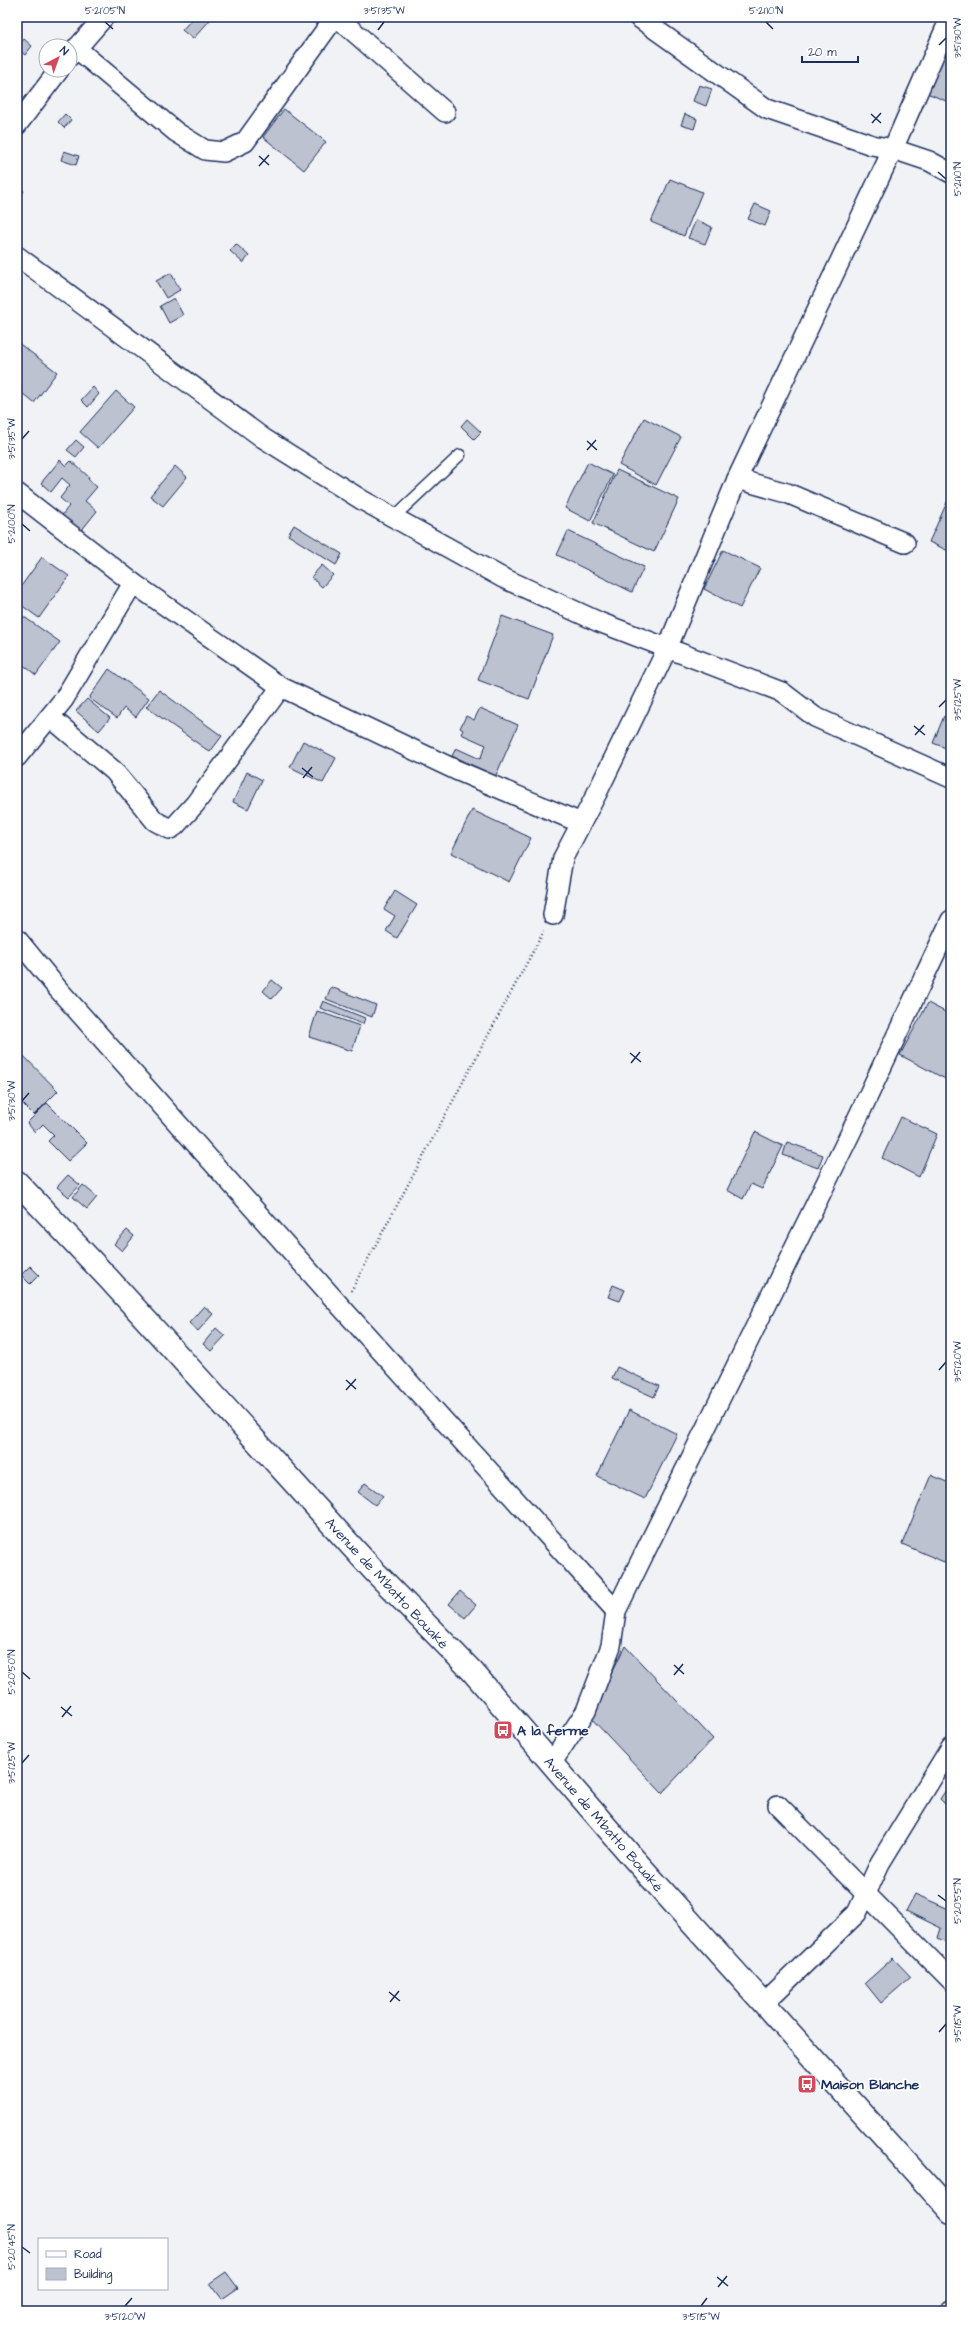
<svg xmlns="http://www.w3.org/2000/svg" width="968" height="2328" viewBox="0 0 968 2328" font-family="'Architects Daughter',sans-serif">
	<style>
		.building { fill: #bcc2d0; stroke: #1b2f5e }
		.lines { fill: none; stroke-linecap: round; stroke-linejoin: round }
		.service-casing { stroke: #1b2f5e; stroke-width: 13 }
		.minor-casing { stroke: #1b2f5e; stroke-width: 22 }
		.tertiary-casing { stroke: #1b2f5e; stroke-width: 25 }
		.path { stroke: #1b2f5e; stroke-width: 2.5; stroke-dasharray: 1 3; stroke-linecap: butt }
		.service { stroke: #fff; stroke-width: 10 }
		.minor { stroke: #fff; stroke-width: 19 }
		.tertiary { stroke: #fff; stroke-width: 22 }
		.ticks { fill: none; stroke: #1b2f5e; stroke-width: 1.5 }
		.labels { text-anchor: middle; stroke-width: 3.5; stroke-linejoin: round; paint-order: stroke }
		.street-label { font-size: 14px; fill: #1b2f5e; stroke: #fff }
		.poi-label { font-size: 14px; font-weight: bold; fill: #1b2f5e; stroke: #fff; text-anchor: start }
		.neatline { fill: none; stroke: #1b2f5e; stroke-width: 1.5 }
		.ticks-label { font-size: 10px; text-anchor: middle; fill: #1b2f5e }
	</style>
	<rect width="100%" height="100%" fill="#f1f2f5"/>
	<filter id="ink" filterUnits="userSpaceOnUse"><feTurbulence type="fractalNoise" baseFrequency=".025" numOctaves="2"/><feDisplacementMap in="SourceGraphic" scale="8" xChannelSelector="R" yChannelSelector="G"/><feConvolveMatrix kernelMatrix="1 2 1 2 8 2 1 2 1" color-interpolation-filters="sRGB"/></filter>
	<g filter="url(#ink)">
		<g class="building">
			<polygon points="194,17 206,17 210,20 193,39 182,30"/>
			<polygon points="24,39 32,46 25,55 17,48"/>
			<polygon points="945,48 951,50 951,95 948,94 946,101 927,93"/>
			<polygon points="699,85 712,89 706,106 693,101"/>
			<polygon points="284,109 326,142 304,170 263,137"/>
			<polygon points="65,114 71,120 64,128 58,122"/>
			<polygon points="685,114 697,119 694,129 681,125"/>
			<polygon points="64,151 79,156 76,165 61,160"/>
			<polygon points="670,179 702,192 684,236 651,222"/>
			<polygon points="17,185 24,191 17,200"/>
			<polygon points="755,204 771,211 765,226 748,219"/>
			<polygon points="696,220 712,227 705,244 688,238"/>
			<polygon points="236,244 249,256 243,263 230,251"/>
			<polygon points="171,273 180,290 166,298 156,281"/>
			<polygon points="174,298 183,315 169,323 160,306"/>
			<polygon points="17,342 57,372 34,403 17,389"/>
			<polygon points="93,387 99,394 88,407 81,400"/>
			<polygon points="116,391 134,407 98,448 80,432"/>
			<polygon points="644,418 681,437 656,485 619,465"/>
			<polygon points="467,419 481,432 474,439 461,426"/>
			<polygon points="76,440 84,447 76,457 67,450"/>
			<polygon points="60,460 66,466 71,461 89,477 88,479 97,487 85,501 97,511 81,531 62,515 69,506 60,498 70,485 62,478 51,492 41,483"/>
			<polygon points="588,462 613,475 590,521 565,508"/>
			<polygon points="175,466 187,477 163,506 150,496"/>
			<polygon points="617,470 679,499 654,552 593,523"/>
			<polygon points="948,500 951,502 951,552 929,542"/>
			<polygon points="294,525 342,554 336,565 288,535"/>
			<polygon points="568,531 644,567 632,592 557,555"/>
			<polygon points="723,550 760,568 740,608 704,589"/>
			<polygon points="42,557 69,576 39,618 17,602 17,592"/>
			<polygon points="322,565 333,575 322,587 311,577"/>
			<polygon points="17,612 60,642 36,675 17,660"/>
			<polygon points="502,616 553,635 529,699 478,680"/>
			<polygon points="109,669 149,698 136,717 124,708 117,718 89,698"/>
			<polygon points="159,690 222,736 210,752 146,707"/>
			<polygon points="87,699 110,718 99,731 76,711"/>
			<polygon points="480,708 518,725 493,782 483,778 485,771 452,756 456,748 480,759 486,745 461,734 463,730 460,728 466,716 474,720"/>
			<polygon points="944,716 951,719 951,750 933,743"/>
			<polygon points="303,741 336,758 323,783 290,767"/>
			<polygon points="247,772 262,780 248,809 233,802"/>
			<polygon points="472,810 531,838 509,882 451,853"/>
			<polygon points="395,891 417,905 397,938 386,931 395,916 384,909"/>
			<polygon points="272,980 282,988 272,999 263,991"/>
			<polygon points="331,987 376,1005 372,1017 326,999"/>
			<polygon points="323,1001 365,1018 363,1024 320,1008"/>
			<polygon points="928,1003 951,1015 951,1082 900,1055"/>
			<polygon points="317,1011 360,1026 352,1051 309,1037"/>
			<polygon points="18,1050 58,1091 34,1115 17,1098"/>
			<polygon points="47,1103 87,1143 68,1161 48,1141 54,1135 43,1124 35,1132 27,1123"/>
			<polygon points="901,1117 937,1134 919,1177 882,1158"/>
			<polygon points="755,1132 783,1146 762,1189 751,1184 743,1199 727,1190"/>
			<polygon points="787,1142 823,1155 818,1168 783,1155"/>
			<polygon points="68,1175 80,1185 69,1197 57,1187"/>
			<polygon points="83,1185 97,1197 87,1209 73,1197"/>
			<polygon points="127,1230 134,1236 122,1251 114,1244"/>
			<polygon points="30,1266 39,1275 30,1284 21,1275"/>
			<polygon points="613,1285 625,1290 620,1301 608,1297"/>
			<polygon points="204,1306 213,1314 198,1331 189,1323"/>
			<polygon points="216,1328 225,1336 211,1351 203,1344"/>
			<polygon points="617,1367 659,1386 654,1397 612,1378"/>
			<polygon points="629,1410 677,1434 645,1499 597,1476"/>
			<polygon points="931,1475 951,1484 951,1565 902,1544"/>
			<polygon points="365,1483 383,1496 375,1505 358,1492"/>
			<polygon points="460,1591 476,1605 465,1618 449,1604"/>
			<polygon points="625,1646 713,1739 662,1793 590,1717"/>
			<polygon points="950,1784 951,1802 948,1807 940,1799"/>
			<polygon points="915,1894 951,1910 951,1945 938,1938 941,1928 906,1911"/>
			<polygon points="893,1958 911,1977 881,2003 865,1983"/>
			<polygon points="226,2272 238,2288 222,2299 210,2283"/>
		</g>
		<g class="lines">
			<defs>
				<polyline id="service" points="394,517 460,455"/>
				<g id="minor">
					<polyline points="337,17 445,112"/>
					<polyline points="638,17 767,109 872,145 893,149 929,161 951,173"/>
					<polyline points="76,48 176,132 205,150 224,152 245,142 335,17"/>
					<polyline points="70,56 104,17"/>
					<polyline points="17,125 59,70"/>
					<polyline points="17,256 263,438 362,500 501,577 599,622 782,692 815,717 951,778"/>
					<polyline points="737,479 787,493 905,543"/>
					<polyline points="17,493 133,583 281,687 456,770 581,823"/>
					<polyline points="50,717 114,771 155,821 170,829 175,826 195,804 281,687"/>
					<polyline points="17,757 64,699 133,583"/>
					<polyline points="553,915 563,858 597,793 667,649 737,479 893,149 947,25 948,17"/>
					<polyline points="17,939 58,989 342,1308 616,1611"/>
					<polyline points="551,1764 586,1711 611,1646 616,1611 851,1132 951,920"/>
					<polyline points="778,1805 951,1980"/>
					<polyline points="764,2003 857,1913 880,1863 951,1747"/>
					<polyline points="950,2311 951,2310"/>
				</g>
				<polyline id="tertiary" points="17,1182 108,1278 375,1572 472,1671 634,1859 951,2212"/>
			</defs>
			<use href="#service" class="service-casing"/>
			<use href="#minor" class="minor-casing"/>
			<use href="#tertiary" class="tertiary-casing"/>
			<polyline class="path" points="351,1291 544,931"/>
			<use href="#service" class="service"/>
			<use href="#minor" class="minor"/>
			<use href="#tertiary" class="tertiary"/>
		</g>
	</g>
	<path class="ticks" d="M105 22 113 29M766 22 773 29M378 30 384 22M939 45 946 38M871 114 881 123M872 123 881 113M259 156 269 165M259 166 269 155M938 172 946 179M22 439 29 431M587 441 597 450M587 450 596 440M22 524 30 531M939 707 946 700M914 726 925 735M915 735 924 725M302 768 313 777M303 778 312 767M630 1053 641 1062M631 1063 640 1052M22 1101 29 1093M939 1370 946 1362M346 1380 356 1389M346 1390 356 1379M674 1665 684 1674M22 1672 30 1679M674 1675 683 1664M61 1707 72 1716M62 1717 71 1706M22 1763 29 1755M938 1895 946 1901M389 1992 400 2001M390 2002 399 1991M939 2032 946 2024M22 2247 30 2253M717 2277 728 2286M718 2287 727 2276M125 2306 132 2298M701 2306 707 2298"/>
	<defs>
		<symbol id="bus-square" viewBox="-11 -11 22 22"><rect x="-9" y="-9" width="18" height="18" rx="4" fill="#d1495b" stroke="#fff"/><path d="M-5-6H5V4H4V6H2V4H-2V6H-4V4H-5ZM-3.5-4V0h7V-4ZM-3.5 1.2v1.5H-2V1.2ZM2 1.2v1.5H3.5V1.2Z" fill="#fff"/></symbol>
	</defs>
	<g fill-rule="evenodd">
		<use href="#bus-square" x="492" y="1719" width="22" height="22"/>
		<use href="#bus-square" x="796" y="2073" width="22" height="22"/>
	</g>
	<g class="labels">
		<g class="street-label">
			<text transform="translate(387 1583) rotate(47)" y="5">Avenue de M'batto Bouaké</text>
			<text transform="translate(604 1824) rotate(49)" y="5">Avenue de M'batto Bouaké</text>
		</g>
		<g class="poi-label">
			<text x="517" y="1735">A la ferme</text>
			<text x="821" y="2089">Maison Blanche</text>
		</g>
	</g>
	<rect width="968" height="2328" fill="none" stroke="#fff" stroke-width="44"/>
	<rect x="38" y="2238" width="130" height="52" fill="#ffffff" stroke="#a4acbf"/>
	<rect x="46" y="2251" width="20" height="6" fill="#ffffff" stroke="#a4acbf"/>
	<text x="74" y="2258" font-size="12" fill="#1b2f5e">Road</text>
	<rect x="46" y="2268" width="20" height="12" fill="#bcc2d0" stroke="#a4acbf"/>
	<text x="74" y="2278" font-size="12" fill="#1b2f5e">Building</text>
	<g transform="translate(58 58) rotate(41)"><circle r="19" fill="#ffffff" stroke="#a4acbf"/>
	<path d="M0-3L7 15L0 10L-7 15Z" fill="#d1495b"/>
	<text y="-6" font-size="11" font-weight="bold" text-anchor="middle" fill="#1b2f5e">N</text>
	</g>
	<path d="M802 56v6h56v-6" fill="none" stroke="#1b2f5e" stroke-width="2"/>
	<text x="808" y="56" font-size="12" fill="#1b2f5e" stroke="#ffffff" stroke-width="3" paint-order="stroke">20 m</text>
	<rect x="22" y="22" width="924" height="2284" class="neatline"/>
	<g class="ticks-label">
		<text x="105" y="14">5°21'05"N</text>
		<text x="384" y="14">3°51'35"W</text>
		<text x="766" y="14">5°21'10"N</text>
		<text transform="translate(957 38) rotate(-90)" y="4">3°51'30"W</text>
		<text transform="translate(957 179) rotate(-90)" y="4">5°21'10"N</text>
		<text transform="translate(11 439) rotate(-90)" y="4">3°51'35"W</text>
		<text transform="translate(11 524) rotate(-90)" y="4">5°21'00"N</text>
		<text transform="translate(957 700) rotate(-90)" y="4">3°51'25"W</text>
		<text transform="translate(11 1101) rotate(-90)" y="4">3°51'30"W</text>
		<text transform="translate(957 1362) rotate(-90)" y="4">3°51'20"W</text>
		<text transform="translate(11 1672) rotate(-90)" y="4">5°20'50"N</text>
		<text transform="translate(11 1763) rotate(-90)" y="4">3°51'25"W</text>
		<text transform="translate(957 1901) rotate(-90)" y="4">5°20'55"N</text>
		<text transform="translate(957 2024) rotate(-90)" y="4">3°51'15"W</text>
		<text transform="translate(11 2247) rotate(-90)" y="4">5°20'45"N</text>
		<text x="125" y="2320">3°51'20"W</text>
		<text x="701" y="2320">3°51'15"W</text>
	</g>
</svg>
